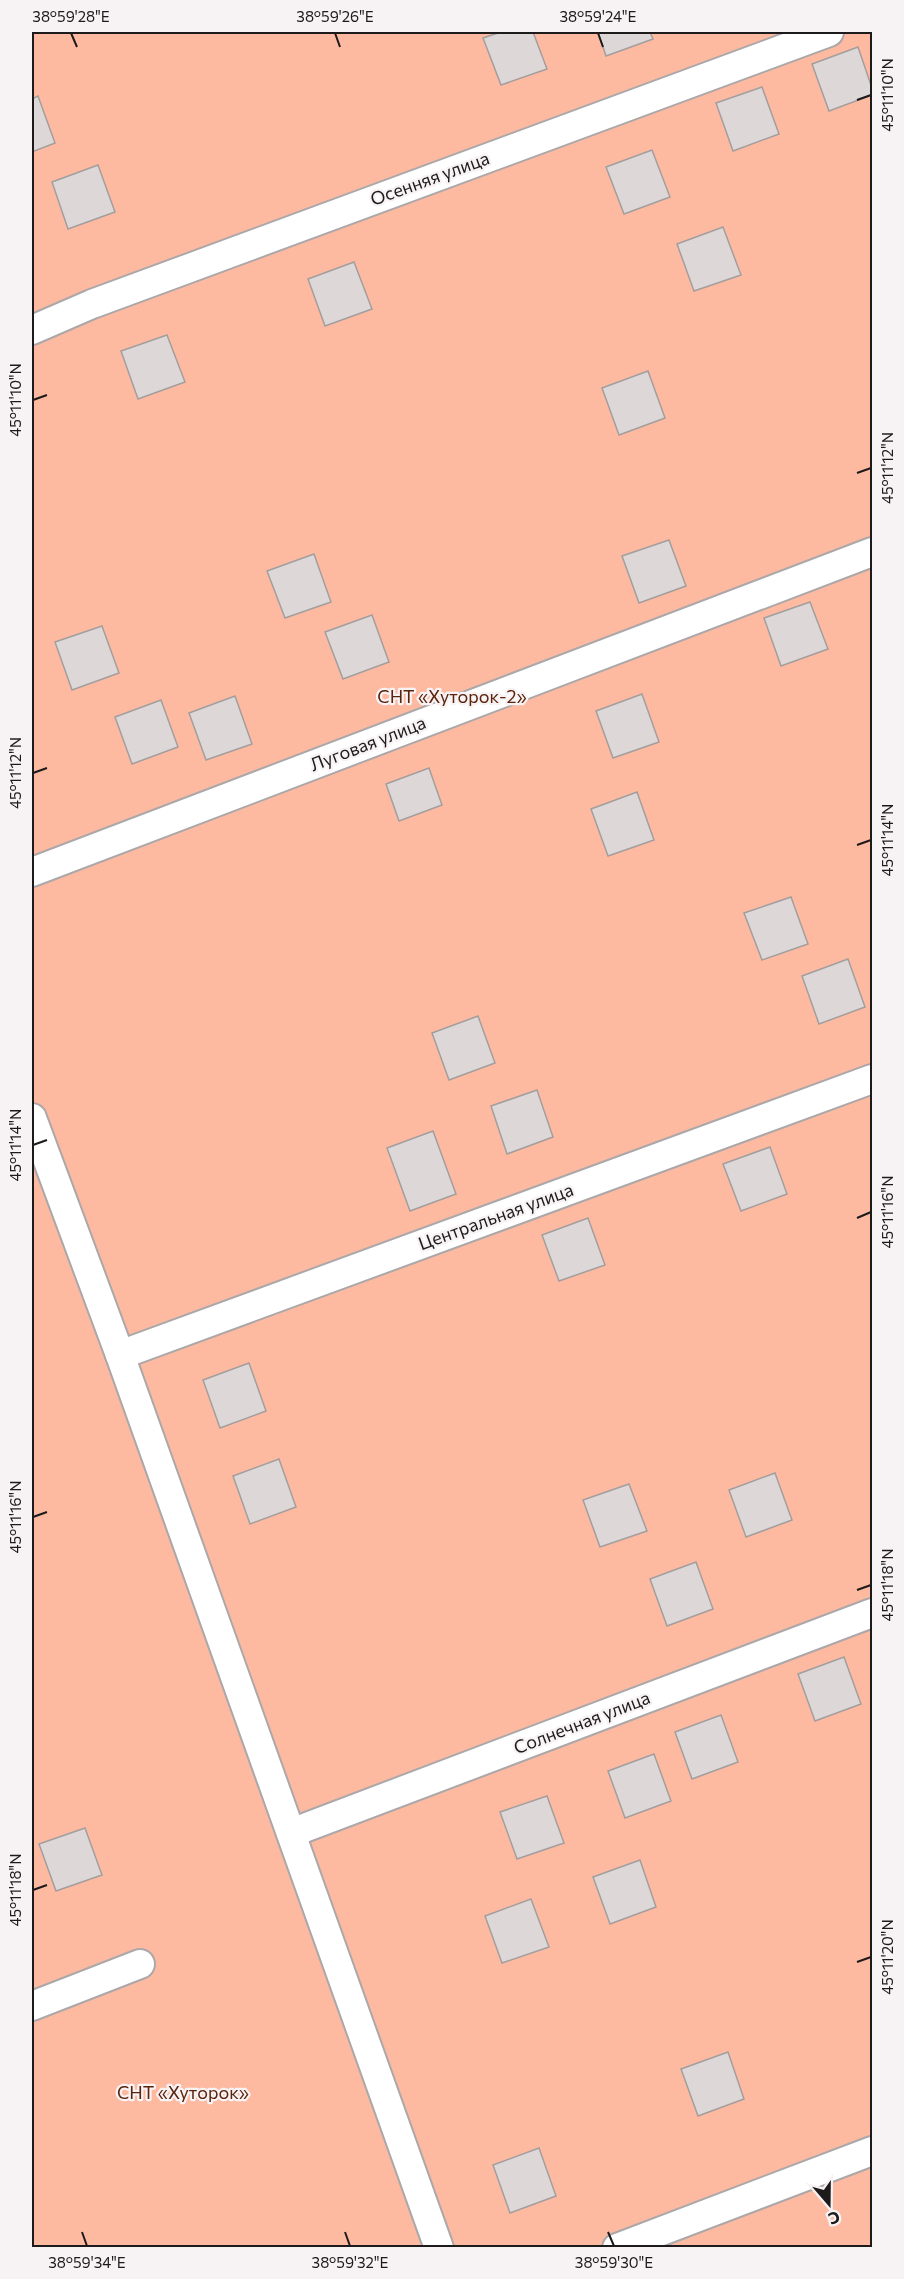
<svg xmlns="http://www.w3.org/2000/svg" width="904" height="2279" viewBox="0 0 904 2279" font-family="Commissioner,sans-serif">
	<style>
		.green { fill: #febaa1 }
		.building { fill: #ddd7d7; stroke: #a39e9e; stroke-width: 1.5 }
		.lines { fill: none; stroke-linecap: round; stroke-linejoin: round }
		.street-casing { stroke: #aca7a8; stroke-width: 32 }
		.street { stroke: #fff; stroke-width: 28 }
		.ticks { fill: none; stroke: #1c1a1b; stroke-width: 2 }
		.labels { text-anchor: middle; stroke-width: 4.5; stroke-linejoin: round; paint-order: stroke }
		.street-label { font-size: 18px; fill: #1c1a1b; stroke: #f7f2f3 }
		.park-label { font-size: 18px; fill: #5a230c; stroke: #f7f2f3 }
		.neatline { fill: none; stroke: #1c1a1b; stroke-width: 2 }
		.ticks-label { font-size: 15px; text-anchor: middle; fill: #1c1a1b }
	</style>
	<rect width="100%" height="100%" fill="#f7f2f3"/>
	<polygon class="green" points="32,32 872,32 872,2247 32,2248"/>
	<g class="building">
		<polygon points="501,32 533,32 547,69 501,85 483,38"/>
		<polygon points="598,32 650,32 653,39 606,56"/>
		<polygon points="858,47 872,88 872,95 829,111 812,64"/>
		<polygon points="762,87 779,134 733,151 716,103"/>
		<polygon points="38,96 55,143 32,152 32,99"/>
		<polygon points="652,150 670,197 624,214 606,167"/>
		<polygon points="98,165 115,212 68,229 52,182"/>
		<polygon points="723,227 741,275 694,291 677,244"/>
		<polygon points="354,262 372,309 325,326 308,279"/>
		<polygon points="167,335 185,382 138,399 121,351"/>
		<polygon points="648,371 665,418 619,435 602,388"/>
		<polygon points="669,540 686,586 639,603 622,556"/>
		<polygon points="314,554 331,602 285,618 267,571"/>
		<polygon points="810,602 828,649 781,666 764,618"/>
		<polygon points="372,615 389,662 343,679 325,632"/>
		<polygon points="102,626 119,673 72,690 55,642"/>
		<polygon points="642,694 659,742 613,758 596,711"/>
		<polygon points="235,696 252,744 206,760 189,713"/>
		<polygon points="161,700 178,747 132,764 115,717"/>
		<polygon points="429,768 442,805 399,821 386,784"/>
		<polygon points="637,792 654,840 608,856 591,809"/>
		<polygon points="791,897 808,944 762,960 744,913"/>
		<polygon points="848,959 865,1007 819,1024 802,976"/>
		<polygon points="478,1016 495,1063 449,1080 432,1033"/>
		<polygon points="537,1090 553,1137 507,1154 491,1106"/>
		<polygon points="433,1131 456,1194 410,1211 387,1148"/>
		<polygon points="770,1147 787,1194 741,1211 723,1164"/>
		<polygon points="588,1218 605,1265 559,1281 542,1235"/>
		<polygon points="249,1363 266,1411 220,1428 203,1380"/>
		<polygon points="279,1459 296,1507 250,1524 233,1476"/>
		<polygon points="775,1473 792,1520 746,1537 729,1490"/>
		<polygon points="629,1484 647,1531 600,1547 583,1500"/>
		<polygon points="696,1562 713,1609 667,1626 650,1579"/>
		<polygon points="844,1657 861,1704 815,1721 798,1674"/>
		<polygon points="721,1715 738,1762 692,1779 675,1732"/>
		<polygon points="654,1754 671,1801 625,1818 608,1771"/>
		<polygon points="547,1796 564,1843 517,1859 500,1812"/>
		<polygon points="85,1828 102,1875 56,1891 39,1844"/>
		<polygon points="640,1860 656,1907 610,1924 593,1877"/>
		<polygon points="531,1899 549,1947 502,1963 485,1916"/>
		<polygon points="728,2052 744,2099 698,2116 681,2069"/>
		<polygon points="539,2148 556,2196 510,2213 493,2165"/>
	</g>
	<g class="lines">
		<defs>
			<g id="street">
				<polyline points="32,330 92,304 829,32"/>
				<polyline points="32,872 872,552"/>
				<polyline points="32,1118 120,1355 439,2248"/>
				<polyline points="120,1355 872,1079"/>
				<polyline points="291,1833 872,1613"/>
				<polyline points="32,2006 140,1964"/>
				<polyline points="617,2248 872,2151"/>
			</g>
		</defs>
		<use href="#street" class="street-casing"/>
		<use href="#street" class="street"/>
	</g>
	<path class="ticks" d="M71 33 77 47M335 33 340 47M598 33 603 47M857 100 871 95M33 400 47 395M857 473 871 468M33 773 47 768M857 845 871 840M33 1145 47 1140M857 1218 871 1212M33 1517 47 1512M857 1590 871 1585M33 1890 47 1885M857 1962 871 1957M82 2232 87 2246M345 2232 350 2246M608 2232 614 2246"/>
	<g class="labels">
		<g class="street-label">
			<text transform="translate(430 179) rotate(-20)" y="6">Осенняя улица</text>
			<text transform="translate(368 744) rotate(-21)" y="6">Луговая улица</text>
			<text transform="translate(496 1217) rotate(-20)" y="6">Центральная улица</text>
			<text transform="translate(582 1723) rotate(-21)" y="6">Солнечная улица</text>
		</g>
		<g class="park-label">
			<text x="452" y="703">СНТ «Хуторок-2»</text>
			<text x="183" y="2099">СНТ «Хуторок»</text>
		</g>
	</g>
	<rect width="904" height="2279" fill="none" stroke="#f7f2f3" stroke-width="66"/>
	<g transform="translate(829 2204) rotate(160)" stroke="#f7f2f3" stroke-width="4.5" paint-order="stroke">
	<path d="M0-4.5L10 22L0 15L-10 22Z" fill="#1c1a1b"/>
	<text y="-9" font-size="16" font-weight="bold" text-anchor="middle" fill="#1c1a1b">С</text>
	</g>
	<rect x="33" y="33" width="838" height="2213" class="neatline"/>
	<g class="ticks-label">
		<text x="71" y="22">38°59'28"E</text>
		<text x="335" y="22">38°59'26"E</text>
		<text x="598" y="22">38°59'24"E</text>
		<text transform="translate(888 95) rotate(-90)" y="5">45°11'10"N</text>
		<text transform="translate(16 400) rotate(-90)" y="5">45°11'10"N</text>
		<text transform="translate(888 468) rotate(-90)" y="5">45°11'12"N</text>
		<text transform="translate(16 773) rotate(-90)" y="5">45°11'12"N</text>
		<text transform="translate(888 840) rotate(-90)" y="5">45°11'14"N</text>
		<text transform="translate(16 1145) rotate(-90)" y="5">45°11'14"N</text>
		<text transform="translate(888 1212) rotate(-90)" y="5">45°11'16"N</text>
		<text transform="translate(16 1517) rotate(-90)" y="5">45°11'16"N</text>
		<text transform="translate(888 1585) rotate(-90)" y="5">45°11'18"N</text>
		<text transform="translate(16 1890) rotate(-90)" y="5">45°11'18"N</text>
		<text transform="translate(888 1957) rotate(-90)" y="5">45°11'20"N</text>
		<text x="87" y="2268">38°59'34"E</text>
		<text x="350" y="2268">38°59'32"E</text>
		<text x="614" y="2268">38°59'30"E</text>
	</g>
</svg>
